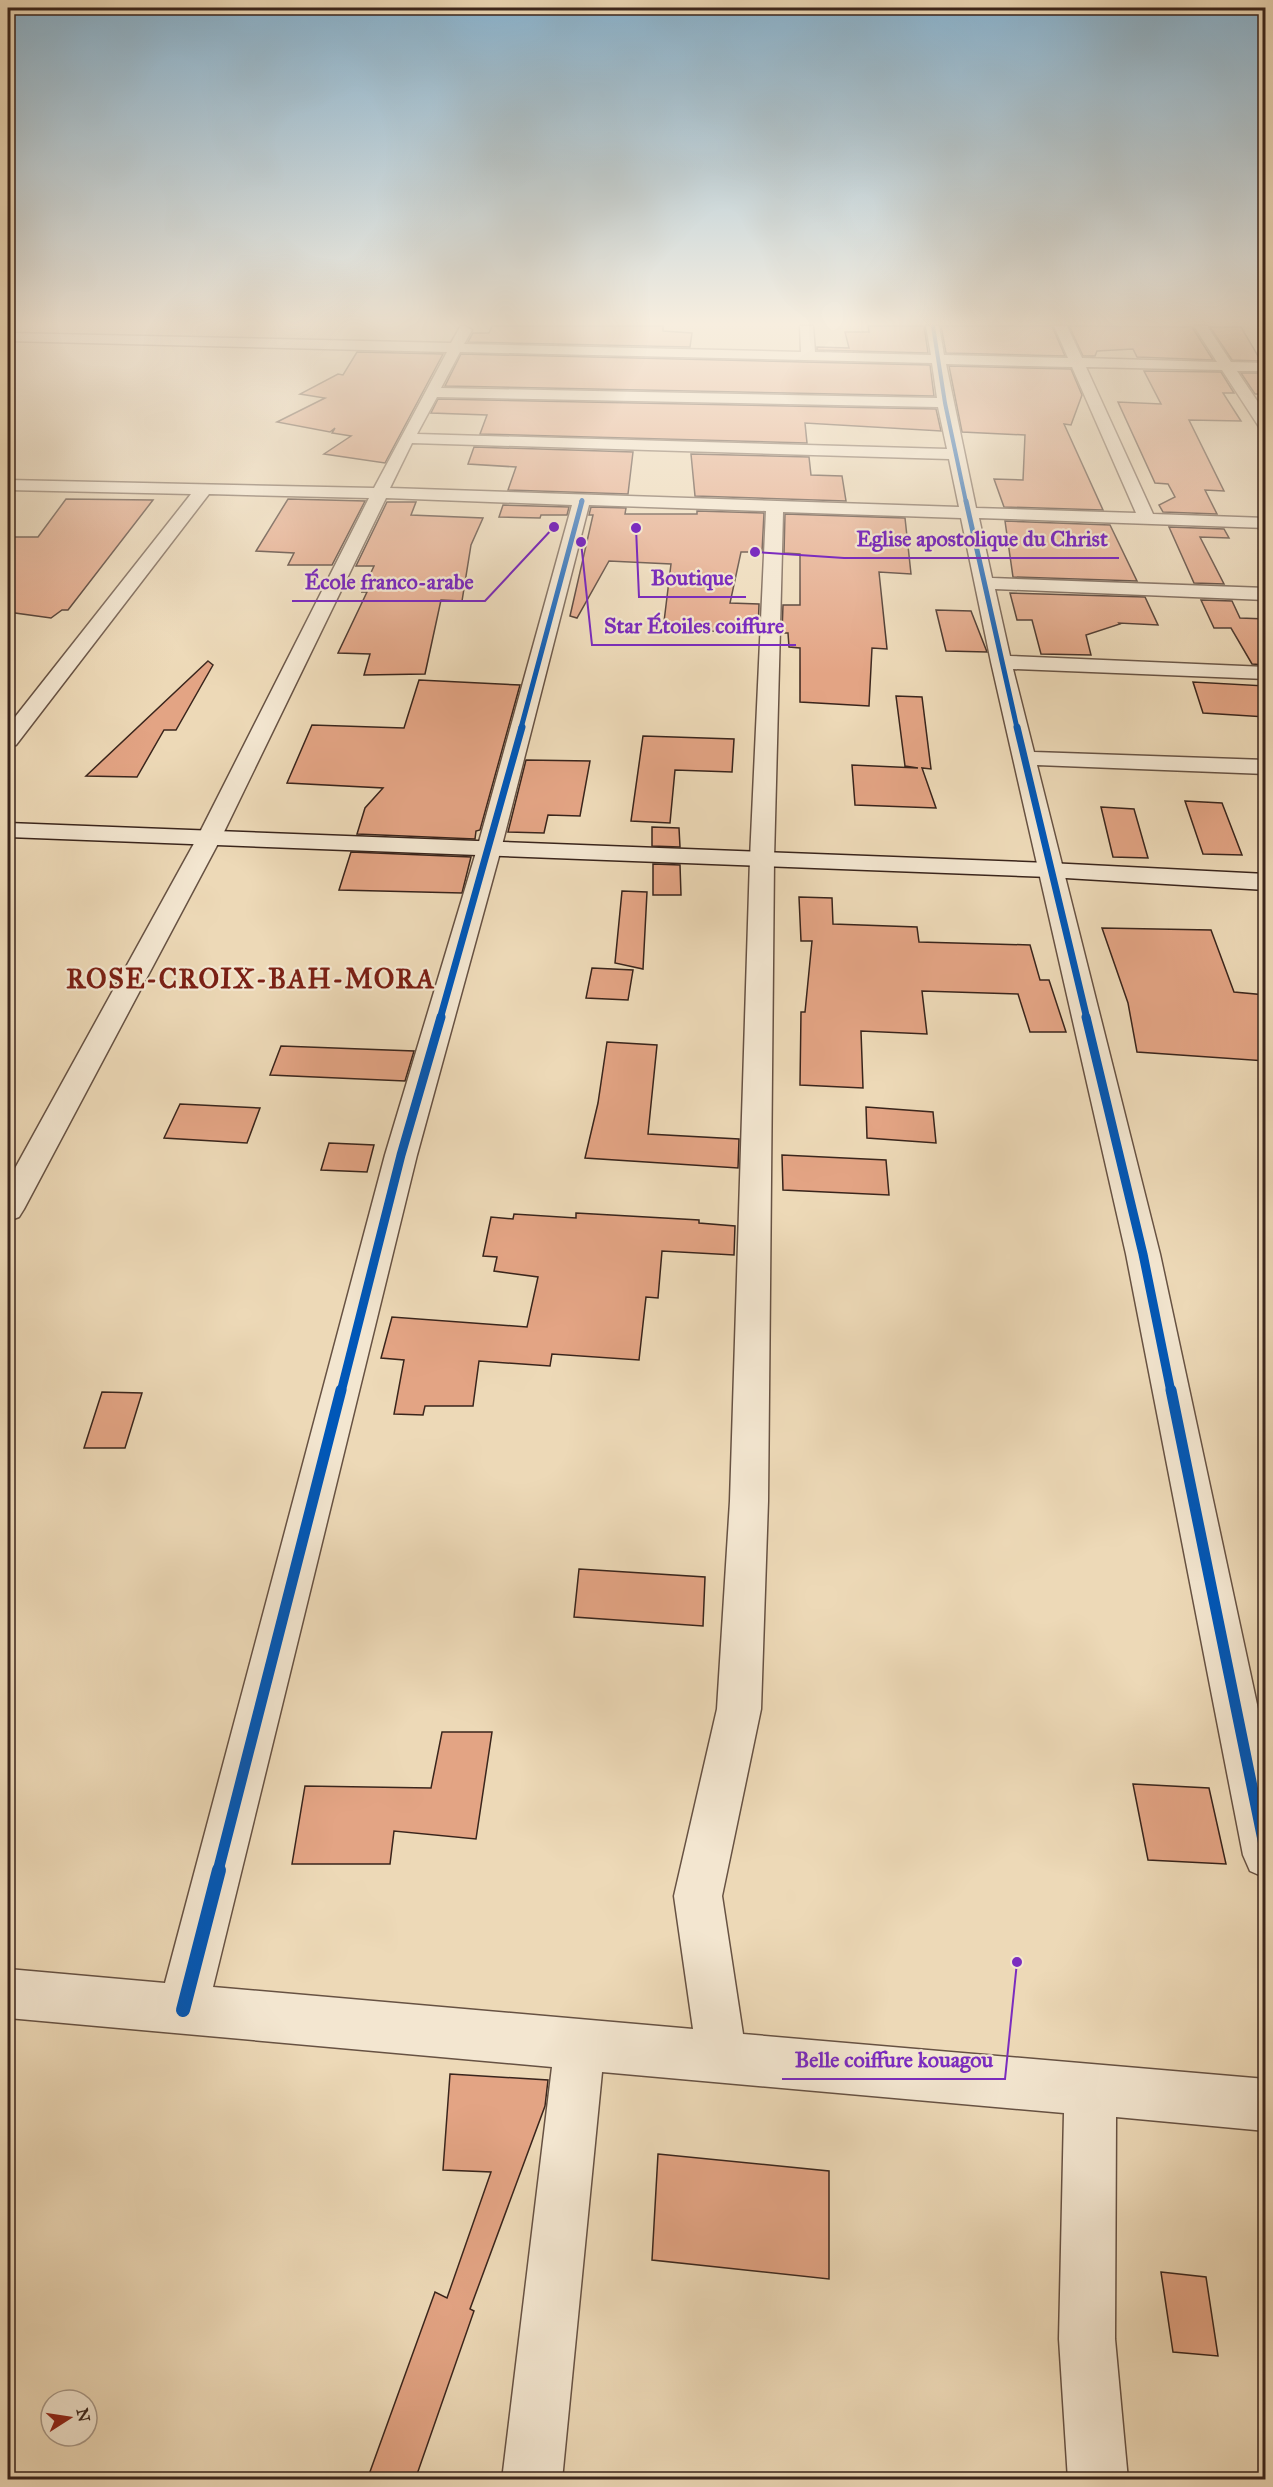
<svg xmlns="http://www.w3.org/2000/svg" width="1273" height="2487" viewBox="0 0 1273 2487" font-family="'IM FELL Great Primer',serif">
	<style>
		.building { fill: #e3a484; stroke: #3a251c; stroke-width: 1.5 }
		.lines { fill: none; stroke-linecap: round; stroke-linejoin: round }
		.street-casing { stroke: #675243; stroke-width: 3 }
		.secondary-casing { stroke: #3a251c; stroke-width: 3 }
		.street { fill: #f3e6d0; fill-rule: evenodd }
		.secondary { fill: #f3e6d0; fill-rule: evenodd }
		.cycleway-far5-casing { stroke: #f3e6d0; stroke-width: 5 }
		.cycleway-far4-casing { stroke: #f3e6d0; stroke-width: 8 }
		.cycleway-far3-casing { stroke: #f3e6d0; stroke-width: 10 }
		.cycleway-far2-casing { stroke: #f3e6d0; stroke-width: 13 }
		.cycleway-far1-casing { stroke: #f3e6d0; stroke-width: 15 }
		.cycleway-casing { stroke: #f3e6d0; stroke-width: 18 }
		.cycleway-far5 { stroke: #0057b8; stroke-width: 4 }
		.cycleway-far4 { stroke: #0057b8; stroke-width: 5 }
		.cycleway-far3 { stroke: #0057b8; stroke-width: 7 }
		.cycleway-far2 { stroke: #0057b8; stroke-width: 9 }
		.cycleway-far1 { stroke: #0057b8; stroke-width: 11 }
		.cycleway { stroke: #0057b8; stroke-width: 14 }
		.labels { text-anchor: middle; stroke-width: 4.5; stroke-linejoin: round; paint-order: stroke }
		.district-label { font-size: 27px; font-weight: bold; letter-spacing: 1.5px; fill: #7a1f14; stroke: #f3e6d0 }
		.leader { fill: none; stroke: #7b2cbf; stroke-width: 2 }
		.callout-dot { fill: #7b2cbf; stroke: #f3e6d0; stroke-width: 2 }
		.callout-label { font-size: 22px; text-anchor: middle; font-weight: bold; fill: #7b2cbf; stroke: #f3e6d0; stroke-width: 4.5; stroke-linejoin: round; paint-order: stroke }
	</style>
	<rect width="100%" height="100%" fill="#edd9b7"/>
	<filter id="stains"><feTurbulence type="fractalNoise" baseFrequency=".00333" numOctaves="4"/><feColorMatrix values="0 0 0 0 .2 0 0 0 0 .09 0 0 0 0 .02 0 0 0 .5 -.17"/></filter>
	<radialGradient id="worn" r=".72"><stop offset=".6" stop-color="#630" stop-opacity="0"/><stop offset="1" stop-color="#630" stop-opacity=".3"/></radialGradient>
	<g class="building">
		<polygon points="492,326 663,326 663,331 692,333 690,347 468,342 473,333 489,333"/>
		<polygon points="868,326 924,326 928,353 817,350 817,347 849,348 845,332 869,332"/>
		<polygon points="941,326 1052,326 1065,356 946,353"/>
		<polygon points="1069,326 1192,327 1213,360 1137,357 1133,349 1097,351 1095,356 1083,356"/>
		<polygon points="1210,327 1241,327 1261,361 1232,360"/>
		<polygon points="357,352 443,354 385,463 324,454 351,436 332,433 335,428 330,432 277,422 325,398 300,394 338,374 343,375"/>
		<polygon points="461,354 930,365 934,396 445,386"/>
		<polygon points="949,366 1071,369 1082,395 1071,425 1064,424 1103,510 1004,507 994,479 1023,480 1025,435 962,432"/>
		<polygon points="1144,371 1221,372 1234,393 1223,393 1241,421 1189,420 1224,491 1205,490 1217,514 1163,512 1159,505 1175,497 1168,484 1155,483 1118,402 1161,404"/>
		<polygon points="1241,373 1266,373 1266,394 1255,394"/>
		<polygon points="438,399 936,409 941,431 805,423 807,443 480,434 487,415 431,413"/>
		<polygon points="474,447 633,452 628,494 508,490 516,467 468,464"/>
		<polygon points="691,454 809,457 811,475 842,476 846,501 695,496"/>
		<polygon points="66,499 153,500 68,610 62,610 51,618 8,612 8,537 38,537"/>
		<polygon points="288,499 365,501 332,565 288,565 294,553 256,551"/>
		<polygon points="387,502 416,502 411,515 483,518 471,545 462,601 441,600 425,674 364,675 370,654 338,653 367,592 362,592 374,566 356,566"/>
		<polygon points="503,505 569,507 567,515 541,515 540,518 499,517"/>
		<polygon points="591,507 626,508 625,514 697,514 697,511 764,513 762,552 741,552 730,603 759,604 758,632 663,630 671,564 609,561 577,618 570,616 593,515 589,515"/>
		<polygon points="785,514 905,518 911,574 879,572 887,649 872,648 869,706 800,702 800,648 789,647 788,633 782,633 783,605 800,605 800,554 784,553"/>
		<polygon points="1005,521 1110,525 1137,581 1013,577"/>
		<polygon points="1169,527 1224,529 1229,538 1200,537 1224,584 1194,583"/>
		<polygon points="1010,593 1145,597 1158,625 1119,623 1120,624 1086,635 1091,655 1041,654 1032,620 1017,620"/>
		<polygon points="1201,600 1232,601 1240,618 1266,619 1266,665 1252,664 1231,628 1214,628"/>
		<polygon points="936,610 971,611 987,652 946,651"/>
		<polygon points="208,661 213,665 176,730 164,730 137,777 86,776"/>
		<polygon points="419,680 520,685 480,830 476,831 475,839 357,834 365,808 383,788 287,783 312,725 404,728"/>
		<polygon points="1262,681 1266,681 1266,717 1203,713 1193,682 1265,686"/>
		<polygon points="896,696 922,697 931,769 922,768 936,808 855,805 852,765 918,768 905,766"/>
		<polygon points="643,736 734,739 732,772 675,770 670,823 631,821"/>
		<polygon points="526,760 590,761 580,816 548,815 544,833 508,832"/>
		<polygon points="1185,801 1222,803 1242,855 1203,854"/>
		<polygon points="1101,807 1134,809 1148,858 1113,857"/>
		<polygon points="652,827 679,828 680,847 652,846"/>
		<polygon points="351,852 471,857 462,893 339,890"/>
		<polygon points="653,864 680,865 681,895 653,895"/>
		<polygon points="622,891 647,892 643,969 615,963"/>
		<polygon points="799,897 832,898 833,924 917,927 919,942 1030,945 1040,980 1049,980 1066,1032 1030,1032 1018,994 922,991 927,1034 861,1031 863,1088 800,1085 801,1012 805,1012 812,941 801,941"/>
		<polygon points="1102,928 1211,930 1234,992 1266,995 1266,1061 1137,1052 1128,1003"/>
		<polygon points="592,968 633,970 628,1000 586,998"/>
		<polygon points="607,1042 657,1045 648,1134 739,1139 738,1168 585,1158 598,1103"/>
		<polygon points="281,1046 414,1051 405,1081 270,1075"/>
		<polygon points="180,1104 260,1108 247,1143 164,1138"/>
		<polygon points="866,1107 933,1112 936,1143 867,1138"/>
		<polygon points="329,1143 374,1145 367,1172 321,1170"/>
		<polygon points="782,1155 886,1160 889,1195 783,1190"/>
		<polygon points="576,1213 699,1220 699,1223 735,1226 734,1255 662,1251 658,1298 646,1297 639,1360 552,1354 550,1366 479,1361 473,1406 425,1406 423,1415 394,1414 404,1360 381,1358 392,1317 527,1327 538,1277 494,1271 497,1257 483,1256 491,1217 513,1219 514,1214 576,1218"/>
		<polygon points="102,1392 142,1393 125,1448 84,1448"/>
		<polygon points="579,1569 705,1577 703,1626 574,1617"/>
		<polygon points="442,1732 492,1732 476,1839 394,1831 390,1864 292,1864 305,1786 431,1788"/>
		<polygon points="1133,1784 1209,1788 1226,1864 1148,1860"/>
		<polygon points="450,2074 548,2080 545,2106 470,2309 474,2311 415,2480 367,2480 435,2292 447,2298 491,2172 443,2170"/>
		<polygon points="658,2154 829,2171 829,2279 652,2260"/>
		<polygon points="1161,2272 1206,2277 1218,2356 1173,2352"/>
	</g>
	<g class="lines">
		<defs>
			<path id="street" d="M465 326 472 330 464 344 801 352 800 326H813L815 352 931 355 926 326H939L944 355 1068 358 1054 326H1067L1082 358 1217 362 1194 326H1207L1231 362 1266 363V371H1237L1266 414V432L1261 430 1222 370 1086 367 1153 514 1266 518V528L979 518 992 578 1266 588V600L995 589 1010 656 1266 667V679L1013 669 1034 752 1266 760V774L1037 765 1160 1254 1266 1746V1878L1250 1871 1243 1855 1126 1254 991 662 961 518 783 512 774 859 768 1501 761 1709 722 1896 743 2034 1266 2079V2131L1116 2117 1115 2339 1128 2480H1068L1059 2339 1064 2113 602 2072 562 2480H502L552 2067 8 2018V1969L165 1983 385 1155 477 849 572 505 386 498 221 838 24 1209 19 1217 8 1221V1181L197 838 369 498 209 494 16 745 8 747V726L191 494 8 490V480L374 488 447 352 8 341V333L451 343 460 327ZM460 352 932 363 937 398 441 388ZM946 364 1072 367 1136 513 976 508ZM437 397 938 407 947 449 417 434ZM412 443 949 459 959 507 390 488ZM589 505 766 511 750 859 730 1501 717 1709 674 1896 693 2029 213 1987 417 1155 501 849Z"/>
			<polygon id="secondary" points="8,823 1049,863 1266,874 1266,890 1049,877 8,837"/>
		</defs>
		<use href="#street" class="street-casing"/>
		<use href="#secondary" class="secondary-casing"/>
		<use href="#street" class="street"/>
		<use href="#secondary" class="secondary"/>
		<defs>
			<g id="cycleway-far5">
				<polyline points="933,326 945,403 966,502"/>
				<polyline points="581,502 582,500"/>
			</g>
			<g id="cycleway-far4">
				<polyline points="966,501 1017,728"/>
				<polyline points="521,728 582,501"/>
			</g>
			<g id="cycleway-far3">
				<polyline points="1017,727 1087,1019"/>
				<polyline points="440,1019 522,727"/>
			</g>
			<g id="cycleway-far2">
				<polyline points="1086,1017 1143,1254 1171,1392"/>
				<polyline points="341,1392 401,1155 441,1017"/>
			</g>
			<g id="cycleway-far1">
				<polyline points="1171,1390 1266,1855"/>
				<polyline points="218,1871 341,1390"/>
			</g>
			<polyline id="cycleway" points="183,2010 219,1870"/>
		</defs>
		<use href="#cycleway-far5" class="cycleway-far5-casing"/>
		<use href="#cycleway-far4" class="cycleway-far4-casing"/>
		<use href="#cycleway-far3" class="cycleway-far3-casing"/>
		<use href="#cycleway-far2" class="cycleway-far2-casing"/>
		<use href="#cycleway-far1" class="cycleway-far1-casing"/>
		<use href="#cycleway" class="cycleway-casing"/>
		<use href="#cycleway-far5" class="cycleway-far5"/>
		<use href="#cycleway-far4" class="cycleway-far4"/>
		<use href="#cycleway-far3" class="cycleway-far3"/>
		<use href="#cycleway-far2" class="cycleway-far2"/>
		<use href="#cycleway-far1" class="cycleway-far1"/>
		<use href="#cycleway" class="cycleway"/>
	</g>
	<linearGradient id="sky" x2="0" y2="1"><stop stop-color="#89b6d4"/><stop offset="0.48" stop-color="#f7eedf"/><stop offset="1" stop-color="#f7eedf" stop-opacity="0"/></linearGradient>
	<rect width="1273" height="674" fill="url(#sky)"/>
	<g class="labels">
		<g class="district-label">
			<text x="251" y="988">ROSE-CROIX-BAH-MORA</text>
		</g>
	</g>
	<path class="leader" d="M755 552L844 558H1119M636 528L639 597H746M554 527L485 601H292M581 542L592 645H796M1017 1962L1005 2079H782"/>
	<g class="callout-dot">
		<circle cx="755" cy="552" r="6"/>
		<circle cx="636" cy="528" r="6"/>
		<circle cx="554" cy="527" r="6"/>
		<circle cx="581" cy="542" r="6"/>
		<circle cx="1017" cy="1962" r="6"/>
	</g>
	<g class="callout-label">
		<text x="982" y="546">Eglise apostolique du Christ</text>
		<text x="692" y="585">Boutique</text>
		<text x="389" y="589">École franco-arabe</text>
		<text x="694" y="633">Star Étoiles coiffure</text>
		<text x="894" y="2067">Belle coiffure kouagou</text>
	</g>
	<rect width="1273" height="2487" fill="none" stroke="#edd9b7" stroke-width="30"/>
	<rect x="9" y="9" width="1255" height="2469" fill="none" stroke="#3a251c" stroke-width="3"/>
	<rect x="15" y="15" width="1243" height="2457" fill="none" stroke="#3a251c" stroke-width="1.5"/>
	<g transform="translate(69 2418) rotate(78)"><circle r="28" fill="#f3e6d0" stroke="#a99988" stroke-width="1.5"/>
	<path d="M0-4.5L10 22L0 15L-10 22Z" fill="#8f2418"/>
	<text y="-9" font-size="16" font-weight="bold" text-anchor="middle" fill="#3a251c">N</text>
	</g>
	<rect width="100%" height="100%" filter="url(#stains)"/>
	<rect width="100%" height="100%" fill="url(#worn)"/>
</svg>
